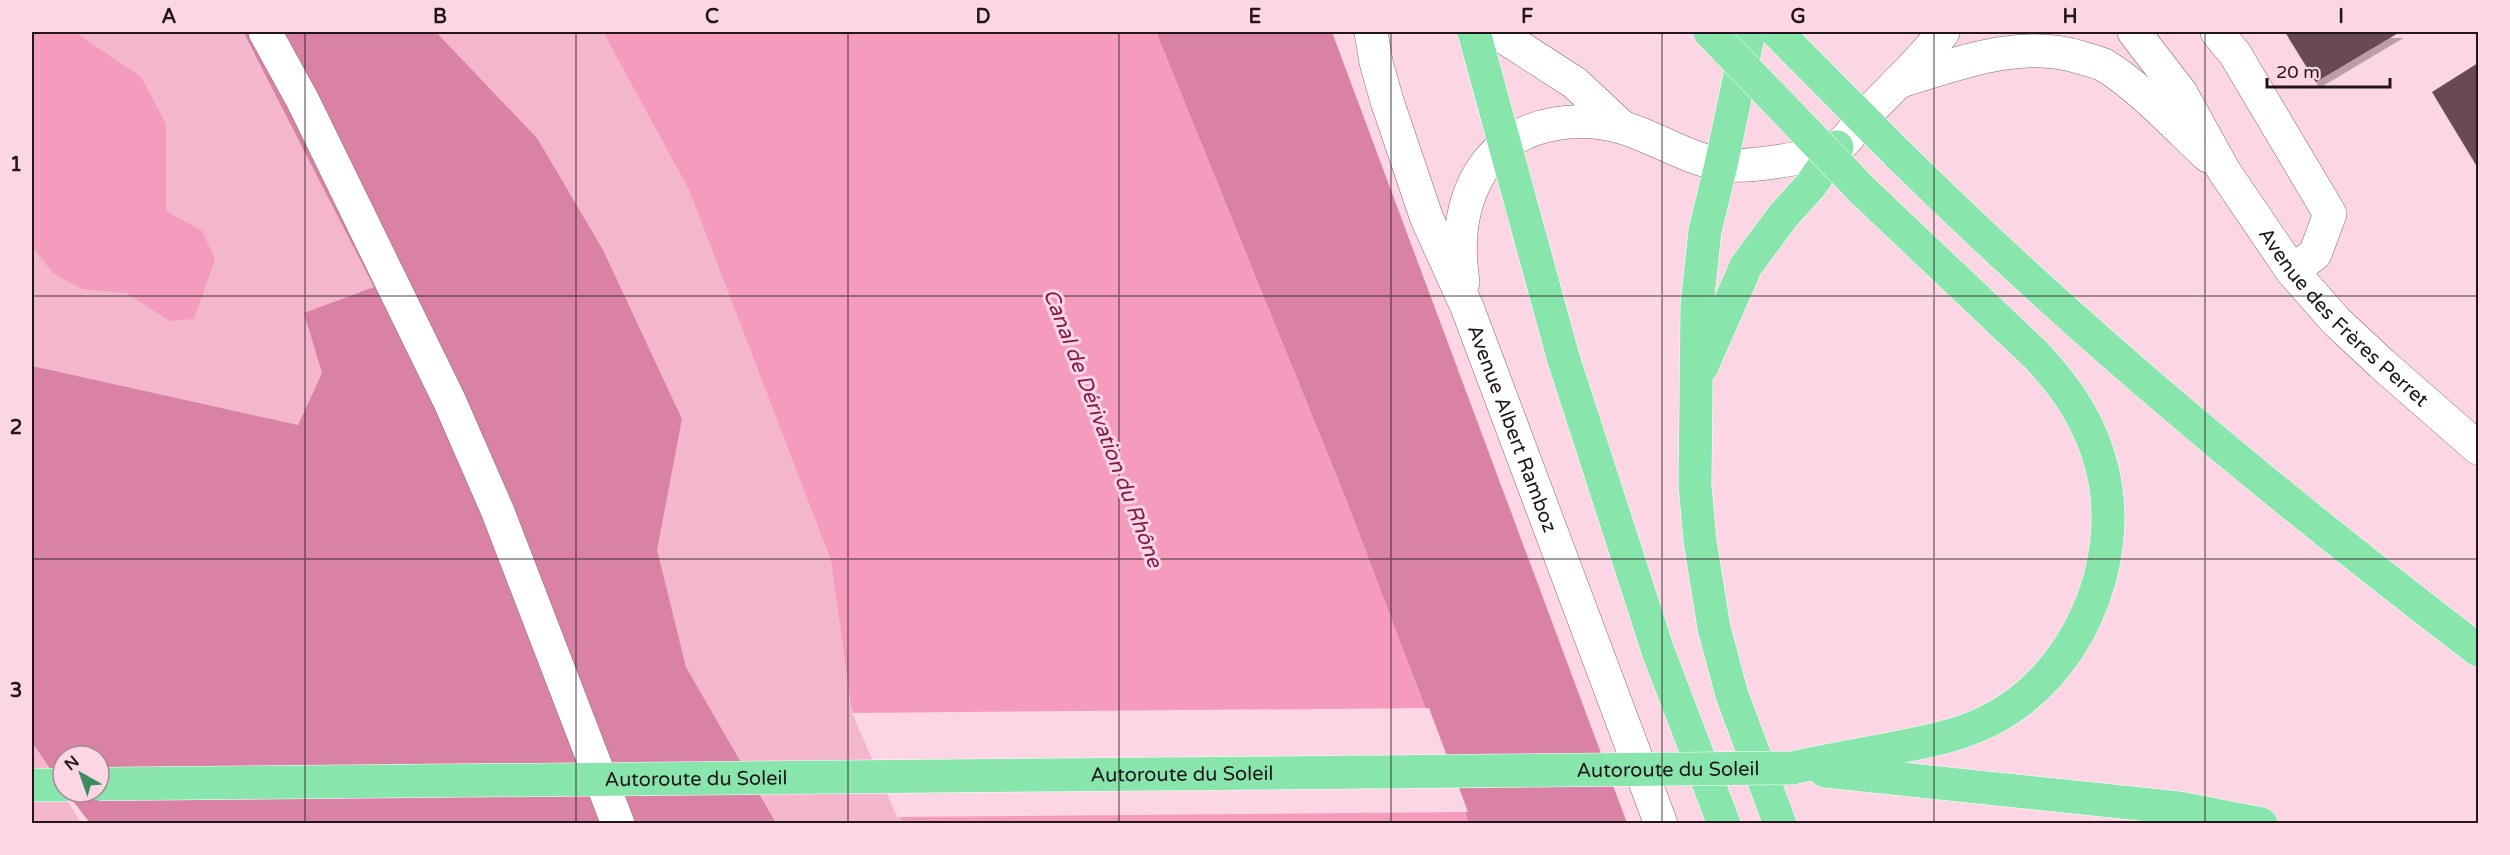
<svg xmlns="http://www.w3.org/2000/svg" width="2510" height="855" viewBox="0 0 2510 855" font-family="'Varela Round',sans-serif">
	<style>
		.green { fill: #f3b6cd }
		.forest { fill: #d982a5 }
		.water { fill: #f49bbe }
		.pier { fill: #fcd6e4 }
		.building { fill: #684955; filter: url(#shadow) }
		.lines { fill: none; stroke-linecap: round; stroke-linejoin: round }
		.minor-casing { stroke: #886874; stroke-width: 34 }
		.highway-casing { stroke: #fff; stroke-width: 34 }
		.minor { stroke: #fff; stroke-width: 33 }
		.highway { stroke: #88e5ac; stroke-width: 33 }
		.highway-bridge-casing { stroke: #fff; stroke-width: 34; stroke-linecap: butt }
		.highway-bridge { stroke: #88e5ac; stroke-width: 33 }
		.grid { fill: none; stroke: #23161b; stroke-width: 1.5; stroke-opacity: 0.55 }
		.labels { text-anchor: middle; stroke-width: 6; stroke-linejoin: round; paint-order: stroke }
		.street-label { font-size: 20px; fill: #23161b; stroke: #fcd6e4 }
		.water-label { font-size: 21px; font-style: italic; fill: #7d174c; stroke: #fcd6e4 }
		.neatline { fill: none; stroke: #23161b; stroke-width: 2 }
		.grid-label { font-size: 20px; text-anchor: middle; font-weight: bold; fill: #23161b }
	</style>
	<defs>
		<filter id="shadow"><feDropShadow dx="3.5" dy="6" stdDeviation="0" flood-color="#0004"/></filter>
	</defs>
	<rect width="100%" height="100%" fill="#fcd6e4"/>
	<g class="green">
		<polygon points="32,32 242,32 375,287 305,313 322,373 298,425 32,368"/>
		<polygon points="436,32 603,32 689,190 831,561 851,706 903,823 776,823 686,667 656,550 682,419 537,138"/>
		<polygon points="32,742 81,823 32,823"/>
	</g>
	<g class="forest">
		<polygon points="243,32 436,32 537,138 603,250 682,419 657,550 686,667 776,823 90,823 66,792 99,792 99,756 63,756 63,789 32,742 32,366 298,425 322,373 304,313 374,287"/>
		<polygon points="1156,32 1332,32 1627,823 1469,823 1345,497"/>
	</g>
	<g class="water">
		<polygon points="32,32 75,32 141,77 166,124 166,211 202,231 215,259 194,319 170,321 126,293 82,289 53,273 32,246"/>
		<polygon points="603,32 1156,32 1345,497 1469,823 903,823 851,706 831,561 689,190"/>
	</g>
	<polygon class="pier" points="1429,708 1468,812 897,817 852,713"/>
	<g class="building">
		<polygon points="2285,32 2400,32 2316,82"/>
		<polygon points="2478,63 2478,168 2432,92"/>
	</g>
	<g class="lines">
		<defs>
			<g id="minor">
				<polyline points="265,32 303,101 450,402 498,512 618,824"/>
				<path id="s1" d="M1371 32 1376 62 1387 101 1427 219 1467 307 1661 824"/>
				<polyline points="1496,32 1575,83 1622,127"/>
				<path id="s2" d="M2134 32 2181 93 2224 171 2292 271 2336 321 2382 364 2478 448"/>
				<polyline points="2217,32 2235,54 2330,214 2315,254 2292,271"/>
				<path d="M1898 82C1957 64 2020 38 2082 58 2089 60 2097 62 2104 65 2140 87 2177 127 2208 156"/>
				<path d="M1463 282C1452 211 1476 138 1554 124 1576 120 1599 121 1621 127 1655 137 1684 157 1719 164 1742 169 1812 158 1835 148 1846 143 1858 124 1866 115 1891 88 1921 62 1943 32"/>
			</g>
			<g id="highway">
				<polyline points="1749,32 1721,165 1705,231 1697,305 1695,485 1700,541 1714,628 1732,695 1780,824"/>
				<path d="M1897 153C2079 333 2275 495 2478 650"/>
				<polyline points="1563,357 1658,651 1724,824"/>
				<polyline points="1702,366 1746,266 1783,216 1811,185 1837,147"/>
				<path d="M1792 768C1824 761 1857 755 1890 749 1923 742 1955 737 1986 722 2076 679 2126 564 2102 468 2091 423 2067 388 2036 355L1863 191"/>
				<polyline points="1825,771 2179,808 2261,824"/>
				<polyline points="32,785 63,785"/>
			</g>
		</defs>
		<use href="#minor" class="minor-casing"/>
		<use href="#highway" class="highway-casing"/>
		<use href="#minor" class="minor"/>
		<use href="#highway" class="highway"/>
		<defs>
			<g id="highway-bridge">
				<polyline points="1474,32 1563,357"/>
				<polyline points="1710,32 1863,191"/>
				<polyline points="1777,32 1897,153"/>
				<path id="s3" d="M99 784 1792 768"/>
			</g>
		</defs>
		<use href="#highway-bridge" class="highway-bridge-casing"/>
		<use href="#highway-bridge" class="highway-bridge"/>
	</g>
	<path class="grid" d="M305 32V824M576 32V824M848 32V824M1119 32V824M1391 32V824M1662 32V824M1934 32V824M2205 32V824M32 296H2478M32 559H2478"/>
	<g class="labels">
		<g class="street-label">
			<text dy="7" stroke="none"><textPath href="#s2" startOffset="356">Avenue des Frères Perret</textPath></text>
			<text dy="7" stroke="none"><textPath href="#s1" startOffset="422">Avenue Albert Ramboz</textPath></text>
			<text dy="7" stroke="none"><textPath href="#s3" startOffset="1569">Autoroute du Soleil</textPath></text>
			<text dy="7" stroke="none"><textPath href="#s3" startOffset="1083">Autoroute du Soleil</textPath></text>
			<text dy="7" stroke="none"><textPath href="#s3" startOffset="597">Autoroute du Soleil</textPath></text>
		</g>
		<g class="water-label">
			<text transform="translate(1103 428) rotate(69)" y="7">Canal de Dérivation du Rhône</text>
		</g>
	</g>
	<rect width="2510" height="855" fill="none" stroke="#fcd6e4" stroke-width="66"/>
	<g transform="translate(81 774) rotate(320)"><circle r="28" fill="#fcd6e4" stroke="#a58994" stroke-width="1.5"/>
	<path d="M0-4.5L10 22L0 15L-10 22Z" fill="#3b8d5e"/>
	<text y="-9" font-size="16" font-weight="bold" text-anchor="middle" fill="#23161b">N</text>
	</g>
	<path d="M2267 78v9h123v-9" fill="none" stroke="#23161b" stroke-width="3"/>
	<text x="2276" y="78" font-size="18" fill="#23161b" stroke="#fcd6e4" stroke-width="4.5" paint-order="stroke">20 m</text>
	<rect x="33" y="33" width="2444" height="789" class="neatline"/>
	<g class="grid-label">
		<text x="169" y="23">A</text>
		<text x="440" y="23">B</text>
		<text x="712" y="23">C</text>
		<text x="983" y="23">D</text>
		<text x="1255" y="23">E</text>
		<text x="1527" y="23">F</text>
		<text x="1798" y="23">G</text>
		<text x="2070" y="23">H</text>
		<text x="2341" y="23">I</text>
		<text x="16" y="171">1</text>
		<text x="16" y="434">2</text>
		<text x="16" y="697">3</text>
	</g>
</svg>
